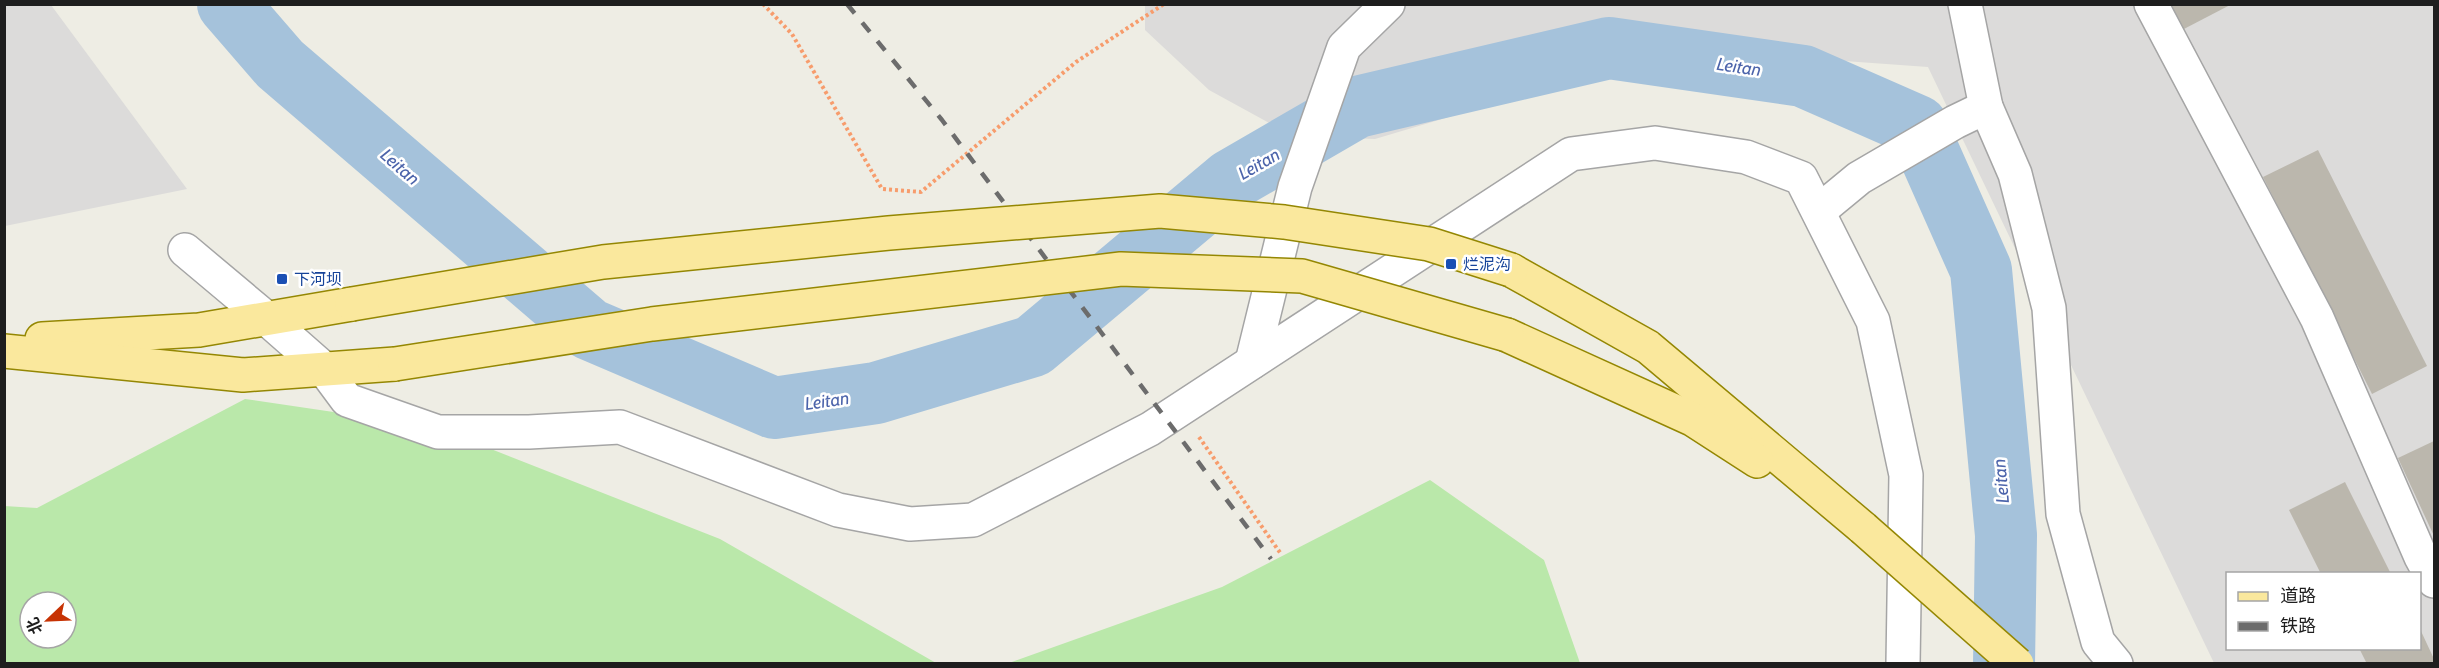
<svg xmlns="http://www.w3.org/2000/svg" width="2439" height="668" viewBox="0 0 2439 668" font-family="Cabin,'Noto Sans SC',sans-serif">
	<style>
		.residential { fill: #dcdbda; fill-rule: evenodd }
		.grass { fill: #bae8aa; fill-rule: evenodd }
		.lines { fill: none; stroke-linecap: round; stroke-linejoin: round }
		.river { stroke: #a5c2db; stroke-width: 62 }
		.building { fill: #bbb7ad }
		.minor-casing { stroke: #a5a5a5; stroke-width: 36 }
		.tertiary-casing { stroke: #a5a5a5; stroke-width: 36 }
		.primary-casing { stroke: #948703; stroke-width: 36 }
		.path { stroke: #f79c6c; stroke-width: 4; stroke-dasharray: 3 3; stroke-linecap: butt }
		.minor { stroke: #fff; stroke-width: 33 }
		.tertiary { stroke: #fff; stroke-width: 33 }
		.primary { stroke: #fae89d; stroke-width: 33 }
		.rail { stroke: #6c6c6c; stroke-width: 4.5; stroke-dasharray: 12 12; stroke-linecap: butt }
		.primary-bridge-casing { stroke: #948703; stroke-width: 36; stroke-linecap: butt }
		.primary-bridge { stroke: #fae89d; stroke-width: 33 }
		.transit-dot { fill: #1a4fb4; stroke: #fff; stroke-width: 2 }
		.labels { text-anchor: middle; stroke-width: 5; stroke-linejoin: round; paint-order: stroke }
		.transit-label { font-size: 16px; fill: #164399; stroke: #fff; text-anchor: start }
		.water-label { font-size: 18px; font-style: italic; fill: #4c64ab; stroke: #fff }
	</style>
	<rect width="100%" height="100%" fill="#eeede4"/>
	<g class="residential">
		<polygon points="5,4 51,5 187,189 5,226"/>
		<path d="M1145 5H2434V663H2214L1928 67 1677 49 1375 139 1293 136 1209 90 1145 30ZM2228 574H2420V648H2228Z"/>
	</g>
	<g class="grass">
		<path d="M245 399 435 427 720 539 936 663H5L4 506 37 508ZM30 602H66V638H30Z"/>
		<polygon points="1430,480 1544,560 1580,663 1009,663 1222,587"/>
	</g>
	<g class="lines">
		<polyline class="river" points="228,4 280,64 589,329 774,408 876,393 1033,346 1231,180 1357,107 1609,48 1803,76 1917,126 1981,270 2006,535 2004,664"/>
	</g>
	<g class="building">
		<polygon points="2168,4 2232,4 2182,30"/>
		<polygon points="2318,150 2427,366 2372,394 2263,177"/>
		<polygon points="2434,441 2434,536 2398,458"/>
		<polygon points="2345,482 2391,574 2321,574 2289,510"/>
		<polygon points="2420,629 2434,659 2434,664 2367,664 2359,648 2420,648"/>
	</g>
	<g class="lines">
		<defs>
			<g id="minor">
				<polyline points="1965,4 1986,107"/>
				<polyline points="2151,4 2317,318 2421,557 2434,581"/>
				<polyline points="1819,211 1859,178 1955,122 1986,107 2015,174 2049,308 2063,514 2098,642 2116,664"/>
				<polyline points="185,250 266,318"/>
				<polyline points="1252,362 1295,187 1344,47 1388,4"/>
			</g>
			<polyline id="tertiary" points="266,318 324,369 347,400 438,432 529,432 620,427 838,510 910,524 973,520 1150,429 1571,154 1655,143 1746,157 1801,178 1873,321 1906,475 1903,664"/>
			<g id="primary">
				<polyline points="1511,270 1648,347 1863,528"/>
				<polyline points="1507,335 1692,419 1757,461"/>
				<polyline points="42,339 199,330 352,304"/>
				<polyline points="4,351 243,375 395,364"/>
			</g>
		</defs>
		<use href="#minor" class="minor-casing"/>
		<use href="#tertiary" class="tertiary-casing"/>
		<use href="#primary" class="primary-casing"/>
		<g class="path">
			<polyline points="763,4 792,34 882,189 921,192 1076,62 1164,4"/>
			<polyline points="1199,437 1281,554"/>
		</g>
		<use href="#minor" class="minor"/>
		<use href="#tertiary" class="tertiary"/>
		<use href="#primary" class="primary"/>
		<polyline class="rail" points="847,4 942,120 1271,559"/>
		<defs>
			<g id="primary-bridge">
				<polyline points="352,304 603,262 889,233 1160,211 1284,222 1429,244 1511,270"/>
				<polyline points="395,364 652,324 1121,269 1302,276 1507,335"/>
				<polyline points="1863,528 2017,664"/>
			</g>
		</defs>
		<use href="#primary-bridge" class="primary-bridge-casing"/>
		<use href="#primary-bridge" class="primary-bridge"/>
	</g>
	<g class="transit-dot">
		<rect x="1445" y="258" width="12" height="12" rx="3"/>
		<rect x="276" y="273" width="12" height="12" rx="3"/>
	</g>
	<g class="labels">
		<g class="transit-label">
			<text x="1463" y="270">烂泥沟</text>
			<text x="294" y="285">下河坝</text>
		</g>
		<g class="water-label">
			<text transform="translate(1739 67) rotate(8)" y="6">Leitan</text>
			<text transform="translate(1259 164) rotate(-30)" y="6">Leitan</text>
			<text transform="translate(400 167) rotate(41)" y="6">Leitan</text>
			<text transform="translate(827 401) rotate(-8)" y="6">Leitan</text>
			<text transform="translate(2001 481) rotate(-95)" y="6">Leitan</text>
		</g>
	</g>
	<rect width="2439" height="668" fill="none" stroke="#1e1e1e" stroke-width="12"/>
	<rect x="2226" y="572" width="195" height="78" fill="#ffffff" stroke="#a5a5a5" stroke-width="1.5"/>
	<rect x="2238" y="592" width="30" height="9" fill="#fae89d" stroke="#a5a5a5" stroke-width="1.5"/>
	<text x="2280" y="602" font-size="18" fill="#1e1e1e">道路</text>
	<rect x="2238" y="622" width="30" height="9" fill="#6c6c6c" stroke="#a5a5a5" stroke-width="1.5"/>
	<text x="2280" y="632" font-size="18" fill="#1e1e1e">铁路</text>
	<g transform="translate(48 620) rotate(247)"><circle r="28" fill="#ffffff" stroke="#a5a5a5" stroke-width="1.5"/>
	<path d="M0-4.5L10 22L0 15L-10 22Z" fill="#c73304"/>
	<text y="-9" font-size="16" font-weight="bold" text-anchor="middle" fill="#1e1e1e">北</text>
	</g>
</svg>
